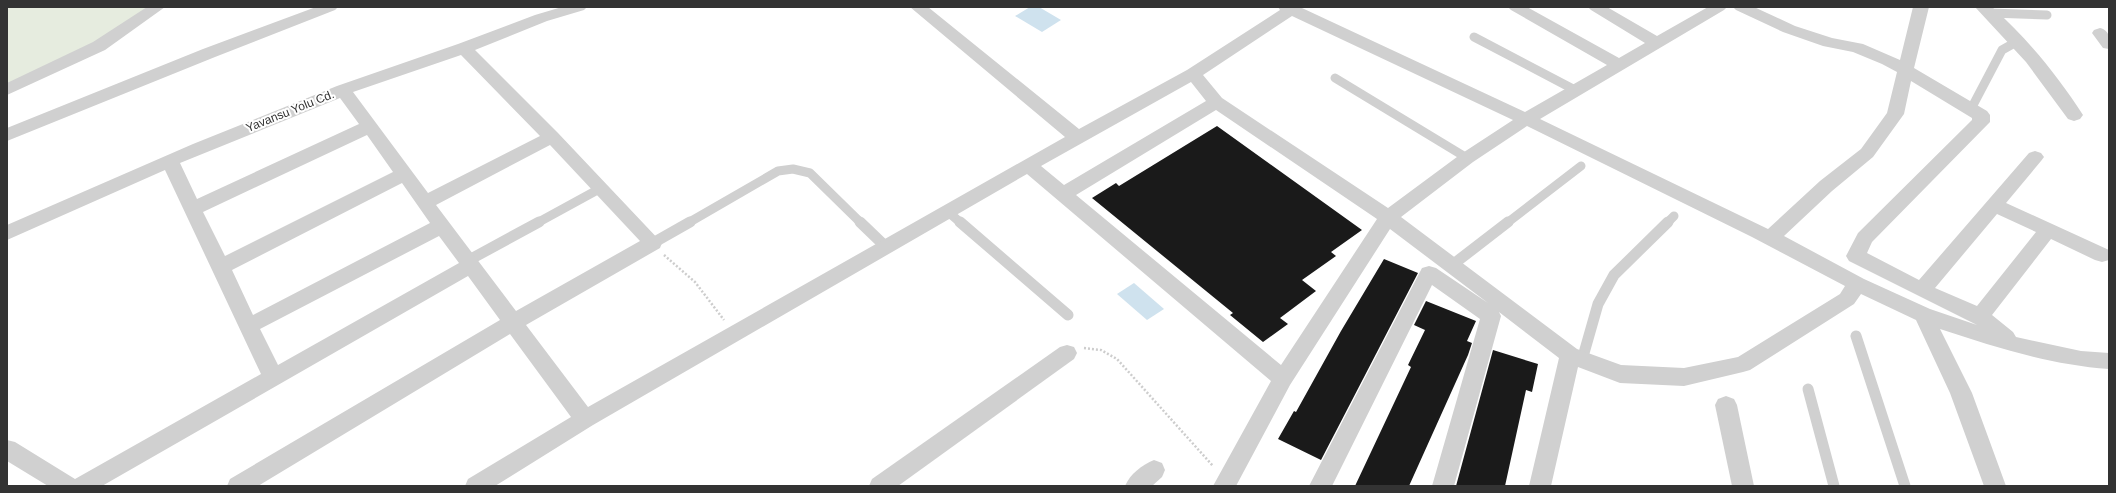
<svg xmlns="http://www.w3.org/2000/svg" width="2116" height="493" viewBox="0 0 2116 493" font-family="Arial,sans-serif">
	<style>
		.green { fill: #e6ecdf }
		.water { fill: #cfe2ee }
		.building { fill: #1a1a1a }
		.lines { fill: none; stroke-linecap: round; stroke-linejoin: round }
		.path { stroke: #cdcdcd; stroke-width: 2.5; stroke-dasharray: 2 2; stroke-linecap: butt }
		.lane-far1 { stroke: #d0d0d0; stroke-width: 9 }
		.lane { stroke: #d0d0d0; stroke-width: 11 }
		.street { fill: #d0d0d0; fill-rule: evenodd }
		.labels { text-anchor: middle; stroke-width: 4; stroke-linejoin: round; paint-order: stroke }
		.street-label { font-size: 12px; fill: #333; stroke: #fff }
	</style>
	<rect width="100%" height="100%" fill="#fff"/>
	<polygon class="green" points="7,7 163,7 7,90"/>
	<g class="water">
		<polygon points="1030,7 1039,7 1061,20 1042,32 1015,16"/>
		<polygon points="1134,283 1164,309 1147,320 1117,294"/>
	</g>
	<g class="building">
		<polygon points="1217,126 1362,230 1331,252 1336,256 1302,280 1316,291 1280,318 1288,324 1263,342 1230,315 1233,313 1092,198 1116,183 1119,186"/>
		<polygon points="1384,259 1418,273 1321,460 1278,439 1294,411 1296,412 1341,331"/>
		<polygon points="1426,301 1476,321 1467,341 1472,343 1468,355 1409,486 1355,486 1411,367 1408,365 1425,330 1414,325"/>
		<polygon points="1493,350 1538,364 1532,392 1526,390 1505,486 1456,486"/>
	</g>
	<g class="lines">
		<g class="path">
			<polyline points="664,255 695,282 724,320"/>
			<polyline points="1084,348 1101,350 1117,359 1213,466"/>
		</g>
		<g class="lane-far1">
			<polyline points="1990,13 2047,15"/>
			<polyline points="1474,37 1575,90"/>
			<polyline points="1335,78 1467,158"/>
			<polyline points="1971,109 2002,50 2018,41"/>
			<polyline points="947,211 961,223"/>
			<polyline points="537,223 601,188"/>
			<polyline points="688,223 778,171 793,169 810,173 861,223"/>
			<polyline points="1507,223 1581,166"/>
			<polyline points="1667,223 1674,216"/>
		</g>
		<g class="lane">
			<polyline points="860,222 886,247"/>
			<polyline points="960,222 1068,315"/>
			<polyline points="653,243 690,222"/>
			<polyline points="469,260 539,222"/>
			<polyline points="1451,266 1508,222"/>
			<polyline points="1856,336 1905,486"/>
			<polyline points="1582,360 1598,304 1614,275 1668,222"/>
			<polyline points="1808,389 1834,486"/>
		</g>
		<g class="street">
			<polygon points="147,7 165,7 105,50 7,95 7,83 93,42"/>
			<polygon points="316,7 338,7 335,10 215,57 7,141 7,128 203,49"/>
			<path d="M562 7H587L584 10 547 21 475 50 558 133 662 243 660 248 526 325 588 407 1065 137 910 7H928L1079 129 1187 70 1280 10 1278 7H1303L1302 8 1525 112 1607 65 1511 10 1508 7H1527L1619 58 1645 43 1591 10 1588 7H1607L1657 36 1708 7H1727L1724 10 1540 119 1768 229 1820 181 1861 149 1887 113 1897 72 1882 64 1853 52 1823 46 1783 32 1736 10 1733 7H1754L1795 26 1832 38 1863 44 1900 60 1913 7H1929L1914 68 1987 111 1990 115V122L1872 242 1867 253 1919 280 2029 153 2035 151 2041 153 2044 157 2041 161 2006 203 2109 250V260L2102 262 2095 260 2051 239 1992 315 2013 332 2016 337 2081 351 2109 353V369C2050 365 1995 347 1940 329L1972 393 2006 486H1984L1950 393 1916 320 1861 294 1854 304 1750 370 1743 372 1684 386 1620 383 1578 367 1551 486H1529L1559 358 1499 312 1501 316 1454 486H1432L1480 319 1432 285 1332 486H1309L1422 268 1429 266 1436 268 1488 303 1390 229 1290 385 1236 486H1213L1271 381 1027 174 593 425 495 486H465L468 479 571 417 510 334 258 486H227L230 479 500 320 468 276 102 486H48L7 461V440L15 442 75 479 261 374 165 170 7 240V225L193 144 337 86 458 44 535 15ZM1292 16 1513 120 1461 154 1388 208 1222 98 1203 75ZM461 55 540 136 428 193 353 92ZM1911 81 1972 118V120L1858 233 1846 256 1849 261 1977 325 1930 309 1864 279 1784 236 1832 191 1873 157 1904 114ZM1191 82 1206 101 1064 185 1041 166ZM340 98 359 124 197 199 180 163ZM1216 110 1377 219 1281 365 1076 195ZM1527 126 1752 237 1845 286 1840 294 1738 357 1684 368 1621 365 1577 349 1401 217 1473 162ZM367 135 393 172 225 256 203 212ZM550 145 640 241 516 311 436 205ZM402 183 430 223 253 315 232 270ZM1997 214 2036 232 1977 306 1935 288ZM439 236 459 263 278 365 260 329Z"/>
			<path d="M1975 7H1992C2027 38 2058 76 2083 115L2080 119 2074 121 2068 119 2026 62Z"/>
			<path d="M2100 28C2111 31 2109 39 2109 49L2103 48 2092 33 2094 30Z"/>
			<polygon points="1067,345 1074,347 1077,353 1074,359 898,486 869,486 872,479 1060,347"/>
			<polygon points="1726,396 1734,399 1737,405 1754,486 1732,486 1715,405 1718,399"/>
			<path d="M1154 460 1162 463 1165 470 1162 477 1152 486H1125C1130 474 1142 465 1154 460Z"/>
		</g>
	</g>
	<g class="labels">
		<g class="street-label">
			<text transform="translate(290 111) rotate(-22)" y="4">Yavansu Yolu Cd.</text>
		</g>
	</g>
	<rect width="2116" height="493" fill="none" stroke="#333333" stroke-width="16"/>
</svg>
